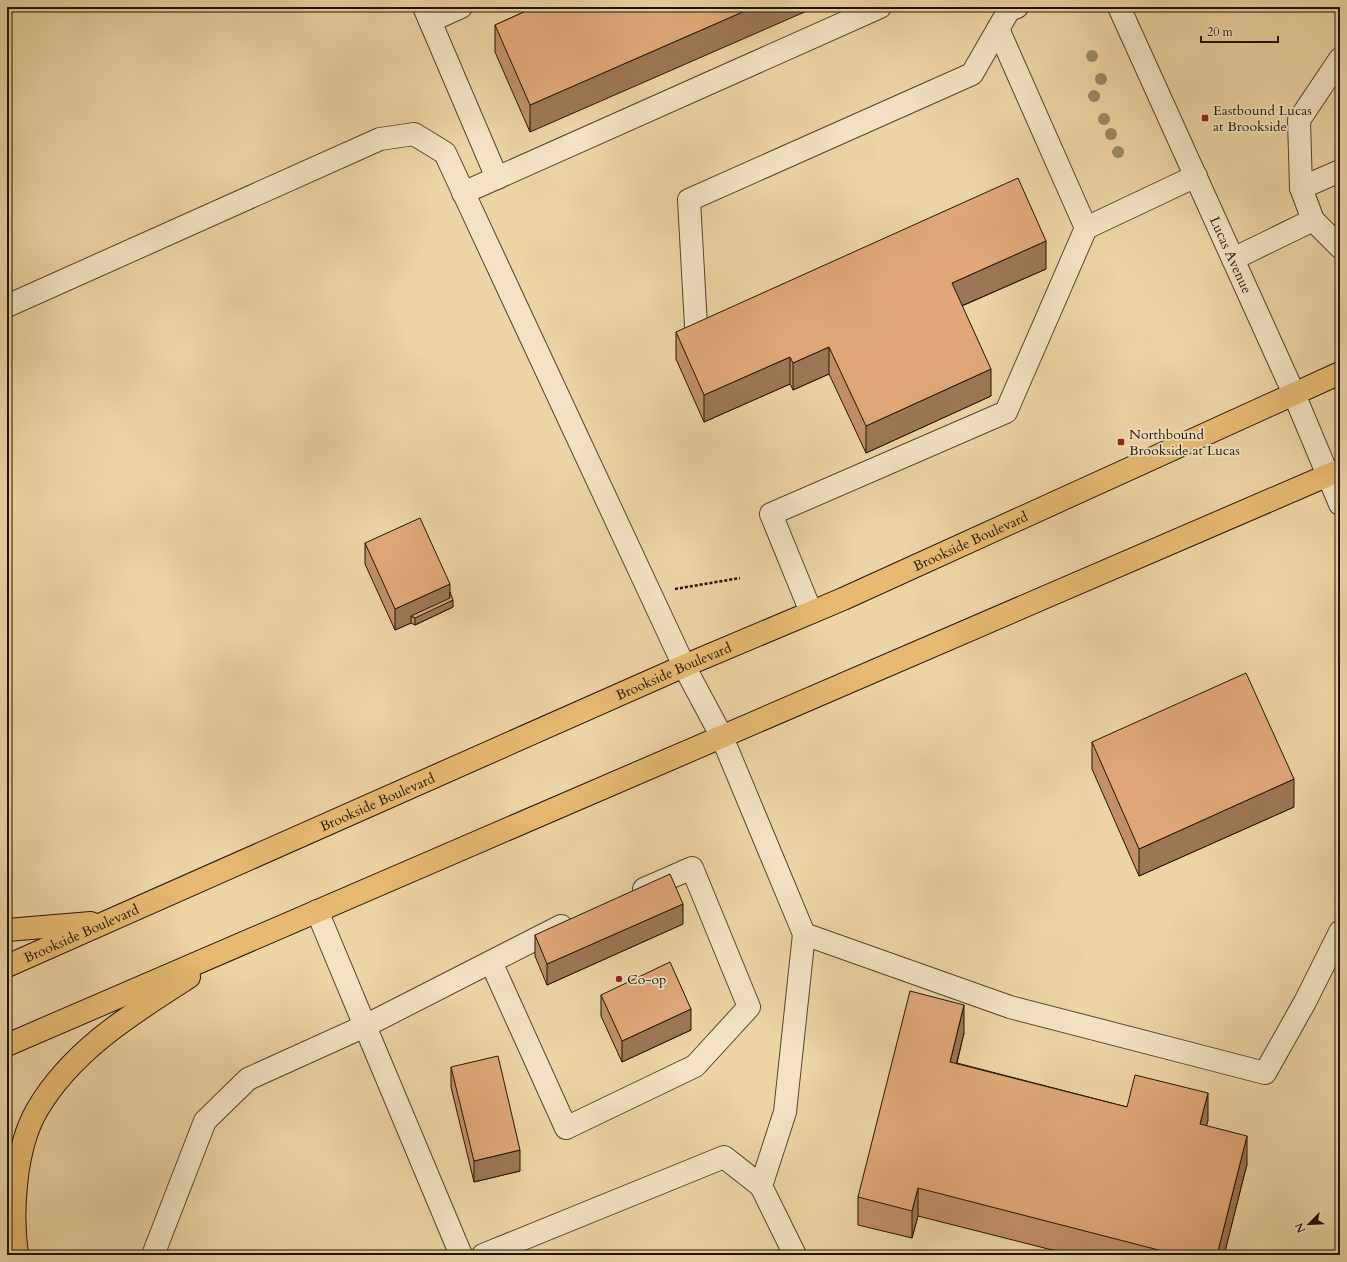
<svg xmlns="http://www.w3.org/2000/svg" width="1347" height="1262" viewBox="0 0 1347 1262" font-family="Cardo,serif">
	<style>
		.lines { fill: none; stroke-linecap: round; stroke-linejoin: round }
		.minor-casing { stroke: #53442d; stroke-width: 24 }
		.major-casing { stroke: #201405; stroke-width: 24 }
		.path { stroke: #201405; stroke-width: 2.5; stroke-dasharray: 3 2; stroke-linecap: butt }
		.minor { stroke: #f3e3c4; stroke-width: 22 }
		.major { stroke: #e6ba72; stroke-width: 22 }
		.tree { fill: #9a8a65 }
		.wall { fill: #c19068; stroke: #201405 }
		.shaded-wall { fill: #9d7655; stroke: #201405 }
		.building { fill: #e0a879; stroke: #201405 }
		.poi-dot { fill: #8f2418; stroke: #f3e3c4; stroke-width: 1.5 }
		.labels { text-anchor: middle; stroke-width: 3.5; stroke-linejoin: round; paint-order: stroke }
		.poi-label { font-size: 14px; fill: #201405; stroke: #f3e3c4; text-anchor: start }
		.street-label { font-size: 14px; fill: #201405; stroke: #f3e3c4 }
	</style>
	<rect width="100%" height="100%" fill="#edd4a4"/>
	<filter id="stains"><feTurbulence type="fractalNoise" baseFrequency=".005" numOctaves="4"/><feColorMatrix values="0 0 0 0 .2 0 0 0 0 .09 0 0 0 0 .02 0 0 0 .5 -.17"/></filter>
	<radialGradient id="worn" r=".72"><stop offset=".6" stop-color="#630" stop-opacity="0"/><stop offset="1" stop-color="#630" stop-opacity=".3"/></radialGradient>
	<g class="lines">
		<defs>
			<g id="minor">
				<polyline points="424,7 430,21 461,7"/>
				<path id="s1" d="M1119 7 1294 394 1340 504"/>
				<polyline points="430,21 497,178"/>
				<polyline points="998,29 1086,228"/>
				<polyline points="1340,59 1299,120 1301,188 1313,220 1340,247"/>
				<polyline points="1301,188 1340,171"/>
				<polyline points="463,193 880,7"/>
				<polyline points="1233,259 1313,220"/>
				<polyline points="7,306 380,139 414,134 445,153 684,666 722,737 804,934 785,1112 761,1186 795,1255"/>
				<polyline points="696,326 689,200 972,74 1009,10 1017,7"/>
				<polyline points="811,612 771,514 1006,412 1086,228 1196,176"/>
				<polyline points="804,934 1010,1007 1265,1073 1305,1002 1340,932"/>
				<polyline points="491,962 566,1128 695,1066 749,1007 692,868 644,889"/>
				<polyline points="153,1255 205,1121 248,1079 365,1026 317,911"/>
				<polyline points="461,1255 365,1026 561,926"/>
				<polyline points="483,1255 724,1157 761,1186"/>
			</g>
			<g id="major">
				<polyline points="7,930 91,923"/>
				<path id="s2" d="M7 966 684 666 843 599 1340 373"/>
				<polyline points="7,1045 1340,470"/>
				<path d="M17 1255C11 1211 15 1148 37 1110 72 1050 133 1013 189 977"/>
			</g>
		</defs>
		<use href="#minor" class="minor-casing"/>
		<use href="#major" class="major-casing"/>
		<polyline class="path" points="675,589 740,578"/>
		<use href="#minor" class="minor"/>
		<use href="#major" class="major"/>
	</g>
	<g class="tree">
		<circle cx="1092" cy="56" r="6"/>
		<circle cx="1101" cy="79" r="6"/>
		<circle cx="1094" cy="96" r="6"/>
		<circle cx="1104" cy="119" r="6"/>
		<circle cx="1111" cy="134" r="6"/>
		<circle cx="1118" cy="152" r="6"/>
	</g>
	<g class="wall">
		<polygon points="535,7 530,132 495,52 495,25"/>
		<polygon points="1046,269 962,306 991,396 866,453 829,374 793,390 790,384 704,422 676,359 676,332"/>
		<polygon points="365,543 450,592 453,607 415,625 411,623 395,630 365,564"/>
		<polygon points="1092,742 1294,807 1139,876 1092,769"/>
		<polygon points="683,924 547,985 535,956 535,935"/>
		<polygon points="601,995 691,1030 622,1062 601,1016"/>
		<polygon points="964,1033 957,1063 1127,1107 1208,1120 1206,1126 1247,1164 1224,1255 1072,1255 918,1216 912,1238 858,1225 858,1197"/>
		<polygon points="451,1067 520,1171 474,1182 451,1087"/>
	</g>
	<g class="shaded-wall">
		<polygon points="754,7 816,7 530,132 530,105"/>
		<polygon points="1046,241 1046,269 952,310 952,283"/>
		<polygon points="829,347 829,374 793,390 793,363"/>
		<polygon points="790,357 790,384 704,422 704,395"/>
		<polygon points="991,369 991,396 866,453 866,426"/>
		<polygon points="450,584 450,602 453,600 453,607 415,625 415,618 411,616 411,623 395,630 395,609"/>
		<polygon points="1294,779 1294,807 1139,876 1139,849"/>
		<polygon points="683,904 683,924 547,985 547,964"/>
		<polygon points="964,1005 964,1033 950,1089 950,1062"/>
		<polygon points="691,1009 691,1030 622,1062 622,1041"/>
		<polygon points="1208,1093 1208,1120 1200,1152 1200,1124"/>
		<polygon points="1247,1136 1247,1164 1224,1255 1217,1255"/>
		<polygon points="520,1150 520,1171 474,1182 474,1161"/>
		<polygon points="918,1188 918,1216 912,1238 912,1211"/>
	</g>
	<g class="building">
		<polygon points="535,7 754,7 530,105 495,25"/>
		<polygon points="1018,178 1046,241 952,283 991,369 866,426 829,347 793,363 790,357 704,395 676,332"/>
		<polygon points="420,518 450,584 395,609 365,543"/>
		<polygon points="450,592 453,600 415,618 411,616 450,598"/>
		<polygon points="1246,673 1294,779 1139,849 1092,742"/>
		<polygon points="670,874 683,904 547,964 535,935"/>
		<polygon points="670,962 691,1009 622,1041 601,995"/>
		<polygon points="910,991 964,1005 950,1062 1127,1107 1135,1075 1208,1093 1200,1124 1247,1136 1217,1255 1178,1255 918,1188 912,1211 858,1197"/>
		<polygon points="498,1056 520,1150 474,1161 451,1067"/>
	</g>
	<g class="poi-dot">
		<rect x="1201" y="114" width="8" height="8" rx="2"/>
		<rect x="1117" y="438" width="8" height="8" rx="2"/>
		<circle cx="619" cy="979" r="4"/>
	</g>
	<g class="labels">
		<g class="poi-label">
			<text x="1213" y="115">Eastbound Lucas<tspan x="1213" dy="16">at Brookside</tspan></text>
			<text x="1129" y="439">Northbound<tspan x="1129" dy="16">Brookside at Lucas</tspan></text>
			<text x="627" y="984">Co-op</text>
		</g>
		<g class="street-label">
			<text dy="5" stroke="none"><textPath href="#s1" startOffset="272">Lucas Avenue</textPath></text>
			<text dy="5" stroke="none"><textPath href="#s2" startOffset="1053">Brookside Boulevard</textPath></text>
			<text dy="5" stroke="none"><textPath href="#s2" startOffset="729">Brookside Boulevard</textPath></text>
			<text dy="5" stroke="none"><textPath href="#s2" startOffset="405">Brookside Boulevard</textPath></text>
			<text dy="5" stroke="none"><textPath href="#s2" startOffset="81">Brookside Boulevard</textPath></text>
		</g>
	</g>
	<rect width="1347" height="1262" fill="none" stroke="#edd4a4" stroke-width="24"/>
	<rect x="8" y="8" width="1331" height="1246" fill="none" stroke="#201405" stroke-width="2"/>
	<rect x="12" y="12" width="1323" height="1238" fill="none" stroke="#201405"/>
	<g transform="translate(1309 1224) rotate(246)" stroke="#f3e3c4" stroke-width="3" paint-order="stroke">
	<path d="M0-3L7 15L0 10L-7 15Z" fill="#201405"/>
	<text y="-6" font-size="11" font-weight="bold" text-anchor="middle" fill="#201405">N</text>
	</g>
	<path d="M1201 36v6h77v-6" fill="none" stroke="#201405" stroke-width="2"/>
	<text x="1207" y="36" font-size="12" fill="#201405" stroke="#f3e3c4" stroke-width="3" paint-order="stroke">20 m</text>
	<rect width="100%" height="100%" filter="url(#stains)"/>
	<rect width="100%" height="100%" fill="url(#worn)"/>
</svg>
